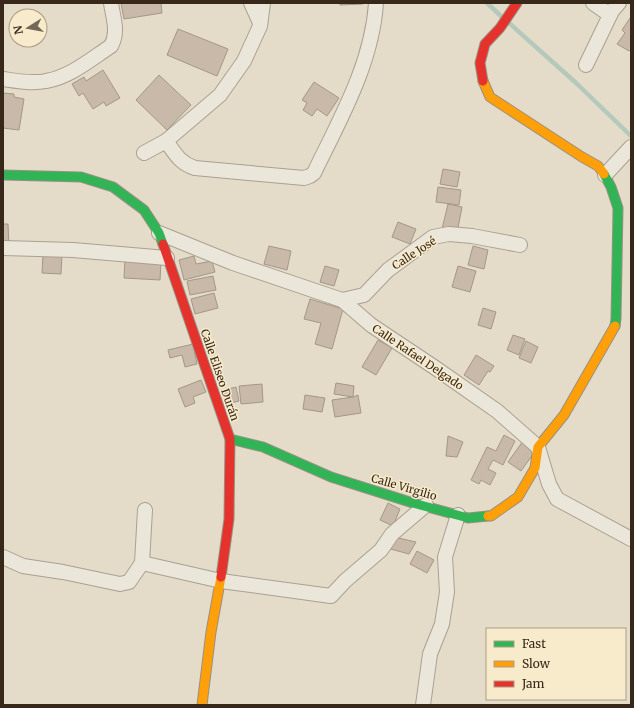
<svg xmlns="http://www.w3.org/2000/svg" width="634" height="708" viewBox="0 0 634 708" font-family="Merriweather,serif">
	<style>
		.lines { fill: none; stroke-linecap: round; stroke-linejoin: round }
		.stream { stroke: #b4c9bc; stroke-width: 4.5 }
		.building { fill: #c8b9a8; stroke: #a49788 }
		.street-casing { stroke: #a9a092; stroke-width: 16 }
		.fast-casing { stroke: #989082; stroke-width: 11 }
		.slow-casing { stroke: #989082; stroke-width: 11 }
		.jam-casing { stroke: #989082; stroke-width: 11 }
		.street { stroke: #ebe6da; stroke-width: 14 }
		.fast { stroke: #30b455; stroke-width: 9 }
		.slow { stroke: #ff9f0a; stroke-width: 9 }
		.jam { stroke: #e5322d; stroke-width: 9 }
		.labels { text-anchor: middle; stroke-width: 3; stroke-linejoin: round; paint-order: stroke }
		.street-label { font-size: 11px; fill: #37281a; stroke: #f8ebcb }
	</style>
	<rect width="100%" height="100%" fill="#e4dcc8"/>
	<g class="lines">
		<g class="stream">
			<polyline points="487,3 502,17"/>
			<polyline points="509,23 575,82 631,136"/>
		</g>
	</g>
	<g class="building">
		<polygon points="121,3 161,3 162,13 124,19"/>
		<polygon points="340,3 363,3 363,4 340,5"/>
		<polygon points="630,18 631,18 631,49 629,51 617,44 625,33 622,30"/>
		<polygon points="178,29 228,49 217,76 167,55"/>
		<polygon points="103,70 120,98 106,106 104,102 93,109 83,93 79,96 72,84 84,77 86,81"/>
		<polygon points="159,75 191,105 167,130 136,100"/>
		<polygon points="314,82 339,98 327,116 317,109 312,116 303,110 307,103 302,100"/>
		<polygon points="3,93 14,94 14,97 24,99 19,130 3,128"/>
		<polygon points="443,169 460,172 457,187 440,184"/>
		<polygon points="438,187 461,190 459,205 436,202"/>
		<polygon points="448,204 462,207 457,233 442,229"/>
		<polygon points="398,222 416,229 410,244 392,237"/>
		<polygon points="3,224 8,224 9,246 3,246"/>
		<polygon points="269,246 291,251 287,270 264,264"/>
		<polygon points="473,246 488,250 484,269 468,265"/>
		<polygon points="43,253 62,254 61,274 42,273"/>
		<polygon points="194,256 196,264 212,261 215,272 184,280 179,260"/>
		<polygon points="125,259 161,261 160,280 124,278"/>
		<polygon points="325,266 339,270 334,286 320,282"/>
		<polygon points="458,266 476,271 470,292 452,287"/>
		<polygon points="213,276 216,290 190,295 187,281"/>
		<polygon points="214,293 218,308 195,314 191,299"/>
		<polygon points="310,299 343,309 332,349 315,344 321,323 304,319"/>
		<polygon points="483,308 496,312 491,329 478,325"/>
		<polygon points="513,335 525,339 519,355 507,350"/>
		<polygon points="378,340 392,348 376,375 362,367"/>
		<polygon points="526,341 538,347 531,363 519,358"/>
		<polygon points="193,344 197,364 185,367 182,355 170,358 168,350"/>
		<polygon points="476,355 494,366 490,372 488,371 479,385 464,375"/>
		<polygon points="201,380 206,392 193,397 195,403 185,407 178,389"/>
		<polygon points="336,383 354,386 353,397 334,394"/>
		<polygon points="262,384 263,402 241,404 239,386"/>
		<polygon points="236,387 239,401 227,404 224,390"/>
		<polygon points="305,395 325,398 322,412 303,409"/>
		<polygon points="358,395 361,413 335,417 332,400 353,397"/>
		<polygon points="504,435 515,441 503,465 493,460 488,469 496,473 490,485 481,480 479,484 471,480 487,447 496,451"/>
		<polygon points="448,436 463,442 457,457 446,456"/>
		<polygon points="523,441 536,450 521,471 508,462"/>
		<polygon points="388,503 400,509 393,526 380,520"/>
		<polygon points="394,537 416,542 409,554 387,548"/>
		<polygon points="417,551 434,560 427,573 410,564"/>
	</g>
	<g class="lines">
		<defs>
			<g id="street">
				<polyline points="251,3 260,23"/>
				<polyline points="593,3 610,15"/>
				<polyline points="586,65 612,11 619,3"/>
				<path d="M3 79C17 81 32 84 46 81 70 77 91 59 111 46 119 32 113 18 111 3"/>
				<path d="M166 141C175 153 179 163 195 168L304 178 310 176 314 173C340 119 372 64 376 3"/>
				<polyline points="144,153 166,141 220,95 244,61 260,26 263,3"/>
				<polyline points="605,175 631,147"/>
				<polyline points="159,233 233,263 342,300 371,325 434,367 497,411 538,447 549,484 557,499 631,539"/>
				<polyline points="3,248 73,250 167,258"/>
				<polyline points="342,300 364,295 388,270 433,237 449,234 472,236 520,245"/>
				<polyline points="3,557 23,566 63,572 120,584 129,582 142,563 145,510"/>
				<polyline points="142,563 221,581 331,596 345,581 381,550 392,534 426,505"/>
				<polyline points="423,705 430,654 442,624 447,592 445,557 458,515"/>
			</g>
			<g id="fast">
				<polyline points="604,174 611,187 618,208 616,319 615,326"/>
				<polyline points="3,175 81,177 113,187 144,210 159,233 163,244"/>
				<polyline points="230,439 263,447 331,477 413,503 468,518 488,516"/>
			</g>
			<g id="slow">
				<polyline points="483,81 490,97 582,157 598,166 604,174"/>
				<polyline points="488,516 491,516 518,497 535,468 538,447 564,415 615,326"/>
				<polyline points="202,705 211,632 221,577"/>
			</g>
			<g id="jam">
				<polyline points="483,81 480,63 485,44 500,28 517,3"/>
				<polyline points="163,244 230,439 229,519 221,577"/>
			</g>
		</defs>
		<use href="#street" class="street-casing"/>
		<use href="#fast" class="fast-casing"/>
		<use href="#slow" class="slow-casing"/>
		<use href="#jam" class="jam-casing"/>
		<use href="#street" class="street"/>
		<use href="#fast" class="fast"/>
		<use href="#slow" class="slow"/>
		<use href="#jam" class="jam"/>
	</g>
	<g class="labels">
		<g class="street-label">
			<text transform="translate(414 253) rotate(-33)" y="4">Calle José</text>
			<text transform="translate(418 357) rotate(34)" y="4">Calle Rafael Delgado</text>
			<text transform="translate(220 375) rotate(71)" y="4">Calle Eliseo Durán</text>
			<text transform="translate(404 487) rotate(16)" y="4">Calle Virgilio</text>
		</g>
	</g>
	<rect width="634" height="708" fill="none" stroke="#37281a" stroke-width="8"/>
	<rect x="486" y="628" width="140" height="72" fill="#f8ebcb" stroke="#ab9d84"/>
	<rect x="494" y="641" width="20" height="6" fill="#30b455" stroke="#ab9d84"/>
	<text x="522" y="648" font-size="12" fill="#37281a">Fast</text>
	<rect x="494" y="661" width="20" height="6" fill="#ff9f0a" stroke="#ab9d84"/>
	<text x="522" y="668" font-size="12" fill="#37281a">Slow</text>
	<rect x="494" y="681" width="20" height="6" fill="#e5322d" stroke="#ab9d84"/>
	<text x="522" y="688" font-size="12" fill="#37281a">Jam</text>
	<g transform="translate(28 28) rotate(259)"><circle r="19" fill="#f8ebcb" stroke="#ab9d84"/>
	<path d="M0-3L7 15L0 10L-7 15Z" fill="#746757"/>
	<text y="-6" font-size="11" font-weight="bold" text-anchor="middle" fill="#37281a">N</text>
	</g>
</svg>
